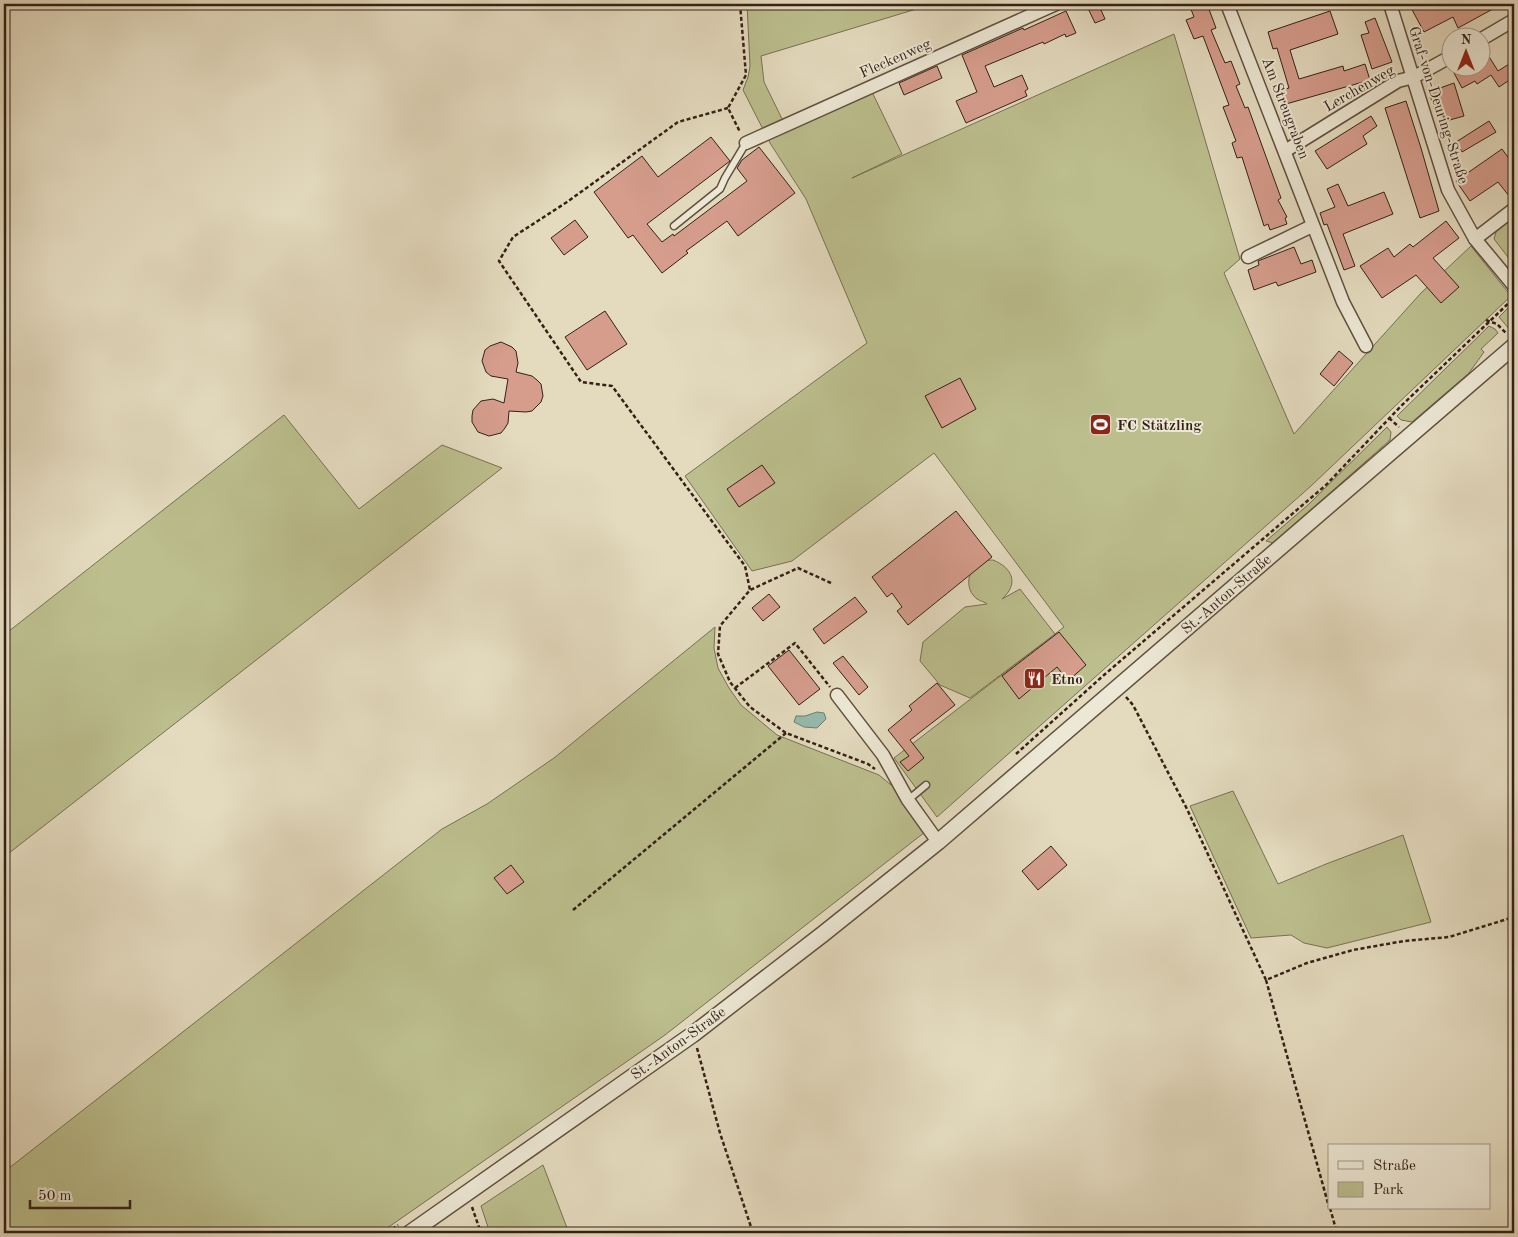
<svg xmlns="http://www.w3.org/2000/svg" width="1518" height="1237" viewBox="0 0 1518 1237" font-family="'Old Standard TT',serif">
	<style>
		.green { fill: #bcbe8d; stroke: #787052 }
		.water { fill: #96bbad; stroke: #6f7d71 }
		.building { fill: #d69d8d; stroke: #342116 }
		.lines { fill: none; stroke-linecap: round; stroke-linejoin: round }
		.service-casing { stroke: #605040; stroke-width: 9 }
		.minor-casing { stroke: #605040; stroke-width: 15 }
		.tertiary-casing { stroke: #605040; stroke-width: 18 }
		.path { stroke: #342116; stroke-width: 2.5; stroke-dasharray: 4 2.5; stroke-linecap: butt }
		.service { stroke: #ede8d5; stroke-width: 6 }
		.minor { stroke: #ede8d5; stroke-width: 12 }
		.tertiary { stroke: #ede8d5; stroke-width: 15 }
		.labels { text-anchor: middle; stroke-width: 4; stroke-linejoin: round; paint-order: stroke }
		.street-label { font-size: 15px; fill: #342116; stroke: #ede8d5 }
		.poi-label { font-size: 15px; font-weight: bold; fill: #342116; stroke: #ede8d5; text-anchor: start }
	</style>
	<rect width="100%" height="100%" fill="#e4dbbf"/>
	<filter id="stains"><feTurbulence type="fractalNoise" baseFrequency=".004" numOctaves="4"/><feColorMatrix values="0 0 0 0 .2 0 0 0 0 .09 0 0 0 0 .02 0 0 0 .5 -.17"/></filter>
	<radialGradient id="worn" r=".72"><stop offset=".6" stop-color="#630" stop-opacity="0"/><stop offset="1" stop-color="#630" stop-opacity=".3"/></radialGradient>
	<g class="green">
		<polygon points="747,4 933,4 761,56 764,82 786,127 871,90 902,154 852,178 1174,34 1240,259 1224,273 1294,434 1421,293 1471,246 1511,296 1311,486 937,817 894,758 1064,627 934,453 792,561 752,571 685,476 867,343 806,199 770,143 743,90 748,77 750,66"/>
		<polygon points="1514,216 1514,265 1494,239 1496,232"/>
		<polygon points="1514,302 1514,326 1510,330 1499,317"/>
		<polygon points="1489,326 1495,329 1498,333 1481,349 1484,352 1469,373 1412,422 1401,420 1397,416"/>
		<polygon points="284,415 359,509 442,445 502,468 4,857 4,635"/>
		<polygon points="1387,427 1391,432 1390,440 1273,543 1266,541 1309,504"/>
		<path d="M993 560C1013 568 1019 584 1002 599L1020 589 1055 634 970 698 940 685 920 661 923 642 965 607 987 604C985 602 980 601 977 599 964 589 967 569 981 562 985 560 990 560 993 560Z"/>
		<polygon points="715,627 714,648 718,668 729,688 741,705 777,735 879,775 896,789 925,832 665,1035 380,1233 4,1233 4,1172 442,829 487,804 554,758"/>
		<polygon points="1233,791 1278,884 1326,864 1403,835 1431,922 1327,948 1304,943 1291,935 1251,938 1190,806"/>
		<polygon points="543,1165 569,1233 490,1233 481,1206"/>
	</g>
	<polygon class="water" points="817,712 824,713 826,719 817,728 804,727 794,722 796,716 805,716"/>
	<g class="building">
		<polygon points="1086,4 1093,4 1101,10 1105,19 1095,23"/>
		<polygon points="1189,4 1207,4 1216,28 1211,30 1225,63 1231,61 1240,84 1236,86 1245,108 1248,107 1281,198 1278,200 1287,217 1285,218 1287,224 1270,230 1268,224 1264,226 1242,157 1237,158 1232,143 1236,141 1223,107 1229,105 1203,36 1194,39 1186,20 1194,17"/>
		<polygon points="1409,4 1502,4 1458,28 1453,17 1424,32"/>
		<polygon points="1066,11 1076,33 1066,37 1065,34 1044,44 1043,42 985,66 994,87 1022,75 1028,89 1025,91 1027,96 966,123 956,101 977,92 962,55 1023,28 1024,30"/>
		<polygon points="1330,11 1338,34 1290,50 1299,79 1343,66 1344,71 1365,64 1370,80 1286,104 1282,90 1289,88 1277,48 1273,49 1268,32"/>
		<polygon points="1375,18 1392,62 1372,69 1361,35 1369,33 1365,22"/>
		<polygon points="1483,47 1498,71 1514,61 1514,77 1499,87 1491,75 1477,84 1475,81 1462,88 1454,73 1465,68 1480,68 1480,48"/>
		<polygon points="937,66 942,78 904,95 899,83"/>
		<polygon points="1454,83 1464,116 1439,123 1429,92"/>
		<polygon points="1406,101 1421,148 1439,211 1420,218 1385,108"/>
		<polygon points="1371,116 1377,126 1363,136 1367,144 1327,169 1315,151"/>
		<polygon points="1489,121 1496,132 1462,152 1456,142"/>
		<polygon points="711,137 730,161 647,224 662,242 673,234 674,236 747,181 737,168 742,160 759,147 795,193 738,236 727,221 686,251 688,253 662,273 633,235 628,238 594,192 642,156 658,177"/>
		<polygon points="1502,149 1510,160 1514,158 1514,201 1513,201 1498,182 1470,201 1456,181"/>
		<polygon points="1338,184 1348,206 1384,192 1393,214 1343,234 1355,266 1344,270 1327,224 1324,225 1320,213 1335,207 1327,189"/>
		<polygon points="575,220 588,237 564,255 551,238"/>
		<polygon points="1446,221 1459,238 1433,258 1459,287 1441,303 1416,275 1382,298 1360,266 1388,248 1394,257 1410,244 1413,247"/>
		<polygon points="1294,247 1301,264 1312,260 1316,272 1278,286 1276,282 1254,290 1248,270 1259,265 1258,261"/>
		<polygon points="605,311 627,344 587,370 565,337"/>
		<polygon points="501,342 512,347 516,351 518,363 516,372 532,376 537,380 541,384 543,396 541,402 532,411 526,412 509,411 508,423 505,428 501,433 489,436 478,432 472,422 472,416 473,410 481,401 493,399 504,403 508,379 491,376 486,372 482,361 485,350 490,346"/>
		<polygon points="1339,351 1353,363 1334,386 1320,374"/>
		<polygon points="960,378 976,409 942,428 925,396"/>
		<polygon points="762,465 775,483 739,507 727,489"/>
		<polygon points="956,511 992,557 908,625 897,611 902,607 892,593 887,597 872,577"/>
		<polygon points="769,594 780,607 763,621 752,608"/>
		<polygon points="855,597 867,612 824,644 813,629"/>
		<polygon points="1059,632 1086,665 1068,681 1057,667 1019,699 1002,676"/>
		<polygon points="789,650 820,689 799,705 768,666"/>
		<polygon points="843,656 868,687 859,695 833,663"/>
		<polygon points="937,683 955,705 910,740 924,758 908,771 900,762 909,756 888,730 912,710 909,706"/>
		<polygon points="1051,846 1067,865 1038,890 1022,871"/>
		<polygon points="511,865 524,882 507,894 494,878"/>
	</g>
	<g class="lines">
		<defs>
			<g id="service">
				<polyline points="674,226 720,189 725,178 746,143"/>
				<polyline points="908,800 926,785"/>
			</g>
			<g id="minor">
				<polyline points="1227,4 1343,302 1366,346"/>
				<polyline points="1390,4 1448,190 1475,239 1514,286"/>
				<polyline points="1480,40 1514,20"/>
				<polyline points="746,143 1056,4"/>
				<polyline points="1285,151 1398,81 1414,77 1450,57"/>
				<polyline points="1475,239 1514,209"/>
				<polyline points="1248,257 1312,226"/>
				<polyline points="837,695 883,755 908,800 938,842"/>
			</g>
			<polyline id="tertiary" points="410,1233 692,1035 823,934 938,842 1514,346"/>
		</defs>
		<use href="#service" class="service-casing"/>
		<use href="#minor" class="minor-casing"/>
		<use href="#tertiary" class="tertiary-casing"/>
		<g class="path">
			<polyline points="740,4 746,75 728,108 740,132"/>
			<polyline points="4,12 14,4"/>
			<polyline points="728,108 678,122 567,202 513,237 499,261 581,382 612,386 745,566 750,590"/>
			<polyline points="1486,320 1497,324 1507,334"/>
			<polyline points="1389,418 1399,427"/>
			<polyline points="831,583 798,568 750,590 720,626 718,654 730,682 750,707 786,733 868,764 875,769"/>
			<polyline points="735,688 795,643 830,687"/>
			<polyline points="1126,697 1133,705 1187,809 1266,980 1307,963 1353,950 1404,941 1449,937 1514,917"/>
			<polyline points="1016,754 1104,675 1326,485 1401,406 1514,298"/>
			<polyline points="573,910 786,733"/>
			<polyline points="1266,980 1329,1207"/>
			<polyline points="697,1048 720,1133 753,1233"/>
			<polyline points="472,1207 481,1233"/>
			<polyline points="1330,1208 1337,1233"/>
			<polyline points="387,1233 398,1225"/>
		</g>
		<use href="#service" class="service"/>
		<use href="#minor" class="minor"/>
		<use href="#tertiary" class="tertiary"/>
	</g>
	<defs>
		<symbol id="stadium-square" viewBox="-11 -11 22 22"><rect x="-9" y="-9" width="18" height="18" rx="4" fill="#8f2418" stroke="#ede8d5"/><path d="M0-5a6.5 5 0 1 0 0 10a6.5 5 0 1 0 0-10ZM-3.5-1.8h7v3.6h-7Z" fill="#fff"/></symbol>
		<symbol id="restaurant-square" viewBox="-11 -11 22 22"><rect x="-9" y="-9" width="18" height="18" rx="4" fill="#8f2418" stroke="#ede8d5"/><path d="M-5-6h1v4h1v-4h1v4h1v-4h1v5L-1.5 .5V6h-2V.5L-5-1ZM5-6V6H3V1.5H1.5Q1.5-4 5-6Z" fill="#fff"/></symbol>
	</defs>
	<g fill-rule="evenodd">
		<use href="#stadium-square" x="1088" y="412" width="25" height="25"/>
		<use href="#restaurant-square" x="1022" y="666" width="25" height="25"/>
	</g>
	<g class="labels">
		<g class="street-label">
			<text transform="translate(895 58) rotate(-24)" y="5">Fleckenweg</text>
			<text transform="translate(1359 88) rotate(-30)" y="5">Lerchenweg</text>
			<text transform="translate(1439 105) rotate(72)" y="5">Graf-von-Deuring-Straße</text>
			<text transform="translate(1286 108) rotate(69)" y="5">Am Streugraben</text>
			<text transform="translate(1226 594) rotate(-41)" y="5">St.-Anton-Straße</text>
			<text transform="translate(678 1043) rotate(-36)" y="5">St.-Anton-Straße</text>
		</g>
		<g class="poi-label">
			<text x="1117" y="430">FC Stätzling</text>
			<text x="1051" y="684">Etno</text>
		</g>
	</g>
	<rect width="1518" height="1237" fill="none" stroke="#e4dbbf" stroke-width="20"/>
	<rect x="5" y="5" width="1508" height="1227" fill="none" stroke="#342116" stroke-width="2.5"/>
	<rect x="10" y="10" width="1498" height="1217" fill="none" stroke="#342116"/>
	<rect x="1328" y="1144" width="162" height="65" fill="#ede8d5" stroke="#a39889"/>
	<rect x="1338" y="1161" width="25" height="8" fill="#ede8d5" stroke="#a39889"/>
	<text x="1373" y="1170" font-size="15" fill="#342116">Straße</text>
	<rect x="1338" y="1182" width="25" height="15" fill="#bcbe8d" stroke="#a39889"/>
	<text x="1373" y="1194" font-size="15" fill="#342116">Park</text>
	<g transform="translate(1466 52)"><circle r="24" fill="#ede8d5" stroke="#a39889"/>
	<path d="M0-4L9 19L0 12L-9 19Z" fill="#8f2418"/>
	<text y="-8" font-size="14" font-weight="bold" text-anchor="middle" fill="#342116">N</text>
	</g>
	<path d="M30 1200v8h100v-8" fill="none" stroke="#342116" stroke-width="2.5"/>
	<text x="38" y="1200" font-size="15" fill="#342116" stroke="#ede8d5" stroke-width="4" paint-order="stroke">50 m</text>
	<rect width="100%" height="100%" filter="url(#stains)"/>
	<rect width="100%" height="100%" fill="url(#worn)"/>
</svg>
